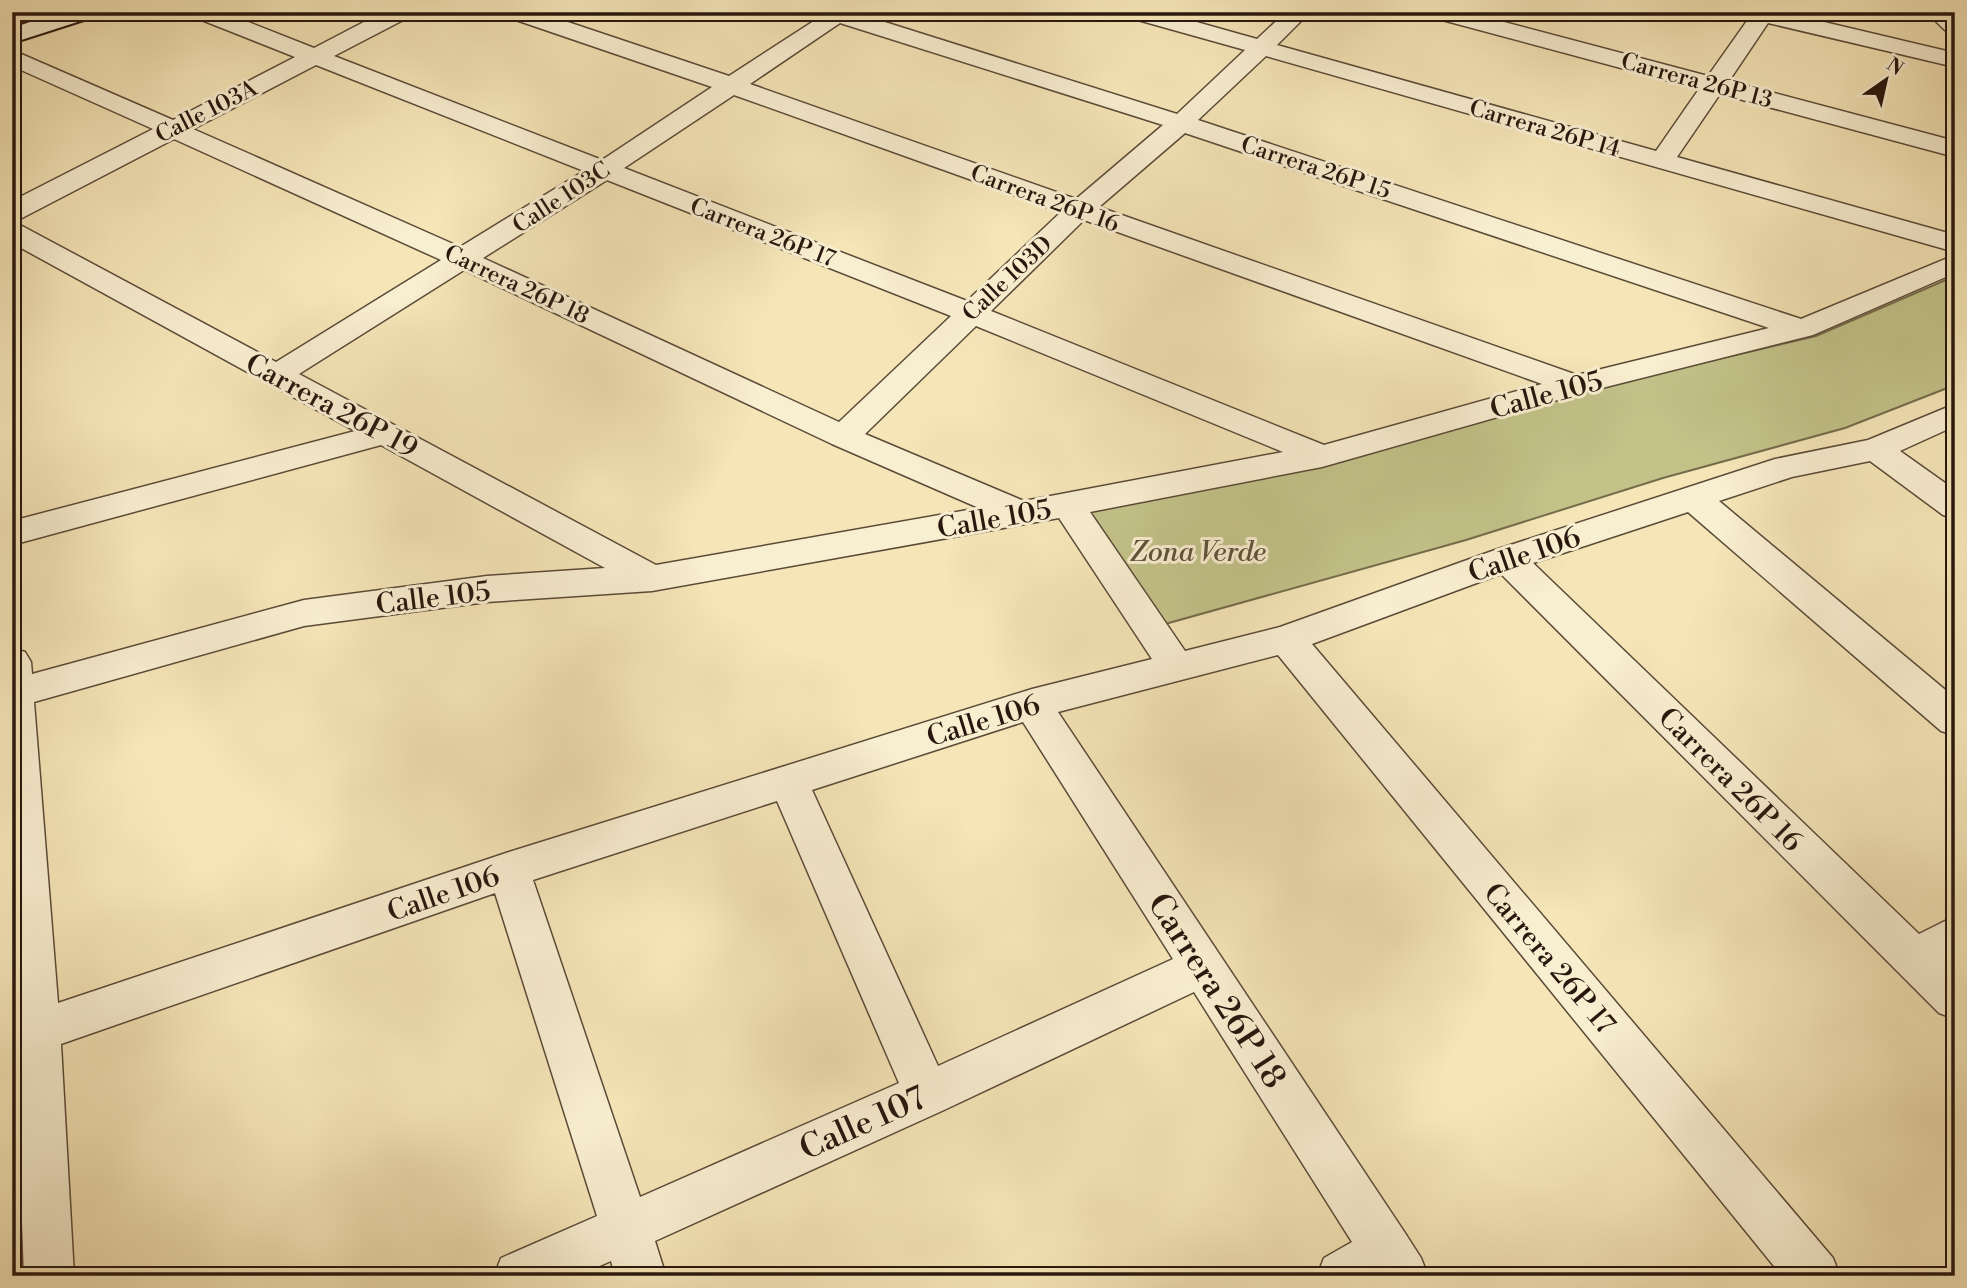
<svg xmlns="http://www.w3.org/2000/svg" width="1967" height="1288" viewBox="0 0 1967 1288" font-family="'Libre Bodoni',serif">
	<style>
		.green { fill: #c2c289; stroke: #756c4c; stroke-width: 2 }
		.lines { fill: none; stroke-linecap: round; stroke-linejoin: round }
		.street-casing { stroke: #5b4a38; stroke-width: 3 }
		.secondary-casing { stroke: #28170e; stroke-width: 4 }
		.street { fill: #f8eed0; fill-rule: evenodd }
		.secondary { fill: #f8eed0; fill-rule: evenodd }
		.labels { text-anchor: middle; stroke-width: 6; stroke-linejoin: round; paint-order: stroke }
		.far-street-label { font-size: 23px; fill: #28170e; stroke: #f8eed0 }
		.street-label { font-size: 28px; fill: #28170e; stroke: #f8eed0 }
		.park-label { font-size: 28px; font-style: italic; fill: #5e5339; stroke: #f8eed0 }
		.near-street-label { font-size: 33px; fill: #28170e; stroke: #f8eed0 }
	</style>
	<rect width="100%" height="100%" fill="#f5e5b7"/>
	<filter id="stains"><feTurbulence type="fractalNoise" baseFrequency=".00286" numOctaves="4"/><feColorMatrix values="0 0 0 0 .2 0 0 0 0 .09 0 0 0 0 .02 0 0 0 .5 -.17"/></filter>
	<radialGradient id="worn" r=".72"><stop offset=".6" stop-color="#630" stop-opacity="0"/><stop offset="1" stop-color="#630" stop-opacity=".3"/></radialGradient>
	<polygon class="green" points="1955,276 1955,385 1845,428 1663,478 1466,540 1165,624 1085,510 1816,336"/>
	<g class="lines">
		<defs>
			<g id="street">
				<path d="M191 12H223L314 48 383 12H412L409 17 334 56 602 160 712 87 507 17 504 12H538L729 76 820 17 817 12H853L1177 114 1245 50 1127 17 1124 12H1161L1257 39 1286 12H1310L1277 45 1656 151 1699 89 1431 17 1428 12H1466L1708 76 1749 18 1741 12H1782L1955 53V67L1768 23 1729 81 1955 141V157L1720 94 1677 157 1955 235V252L1266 56 1198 120 1801 319 1955 255V273L1813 335 1582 393 1322 467 1090 512 1185 651 1280 627 1495 550 1775 459 1868 440 1955 404V426L1900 451 1955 490V519L1943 515 1870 461 1792 477 1719 501 1955 698V735L1941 731 1688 512 1533 563 1919 934 1955 916V958L1948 963 1955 969V1019L1939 1013 1501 574 1312 644 1833 1258 1840 1276H1782L1278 655 1058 712 1405 1233 1421 1258 1428 1276H1317L1324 1258 1352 1242 1194 992 944 1110 655 1241 666 1276H615L611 1261 577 1276H494L501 1258 597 1216 495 893 61 1044 74 1276H24L16 1056H12V648L25 652 31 662 32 674 304 600 487 576 605 568 381 445 12 545V521L355 431 12 243V224L22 226 276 362 441 260 174 139 22 218 12 220V201L153 129 12 66V50L173 120 295 57 194 17ZM840 23 1163 125 1076 199 750 84ZM316 65 584 171 460 247 193 129ZM734 95 1061 212 967 301 624 168ZM1185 133 1769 328 1577 375 1099 207ZM607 180 951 316 839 422 483 258ZM1084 220 1542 384 1324 445 991 311ZM464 270 832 444 979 508 656 565 299 374ZM976 326 1283 452 1024 501 865 434ZM1059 518 1152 659 1032 689 509 852 58 1003 34 702 304 626 487 602 652 591ZM1023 722 1173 959 938 1066 812 790ZM777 801 899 1083 640 1197 533 880Z"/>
				<polygon points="1926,12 1951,12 1955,15 1955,34 1947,32"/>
			</g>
			<polygon id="secondary" points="60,12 97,12 93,17 12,43 12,28"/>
		</defs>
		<use href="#street" class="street-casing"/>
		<use href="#secondary" class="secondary-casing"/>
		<use href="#street" class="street"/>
		<use href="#secondary" class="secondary"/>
	</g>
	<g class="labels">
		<g class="far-street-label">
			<text transform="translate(1697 80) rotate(15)" y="8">Carrera 26P 13</text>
			<text transform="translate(206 111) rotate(-27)" y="8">Calle 103A</text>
			<text transform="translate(1545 128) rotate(16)" y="8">Carrera 26P 14</text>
			<text transform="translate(1316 167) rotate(18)" y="8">Carrera 26P 15</text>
			<text transform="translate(561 197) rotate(-33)" y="8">Calle 103C</text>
			<text transform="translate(1045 198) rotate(20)" y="8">Carrera 26P 16</text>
			<text transform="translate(763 232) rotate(21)" y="8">Carrera 26P 17</text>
			<text transform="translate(1007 278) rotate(-43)" y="8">Calle 103D</text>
			<text transform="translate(517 284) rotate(25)" y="8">Carrera 26P 18</text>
		</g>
		<g class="street-label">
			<text transform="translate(1546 394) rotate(-15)" y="10">Calle 105</text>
			<text transform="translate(332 405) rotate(28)" y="10">Carrera 26P 19</text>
			<text transform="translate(994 518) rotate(-10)" y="10">Calle 105</text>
			<text transform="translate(1524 554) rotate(-19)" y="10">Calle 106</text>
			<text transform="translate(433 597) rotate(-7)" y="10">Calle 105</text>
			<text transform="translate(983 720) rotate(-17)" y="10">Calle 106</text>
			<text transform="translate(1731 779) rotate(45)" y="10">Carrera 26P 16</text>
			<text transform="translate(443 893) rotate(-19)" y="10">Calle 106</text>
			<text transform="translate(1550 958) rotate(50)" y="10">Carrera 26P 17</text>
		</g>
		<g class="park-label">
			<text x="1198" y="561">Zona Verde</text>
		</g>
		<g class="near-street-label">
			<text transform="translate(1218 990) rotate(57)" y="12">Carrera 26P 18</text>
			<text transform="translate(862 1122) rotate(-24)" y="12">Calle 107</text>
		</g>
	</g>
	<rect width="1967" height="1288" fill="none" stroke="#f5e5b7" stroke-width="42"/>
	<rect x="14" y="14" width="1939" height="1260" fill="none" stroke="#28170e" stroke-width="3.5"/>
	<rect x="21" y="21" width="1925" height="1246" fill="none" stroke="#28170e" stroke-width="2"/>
	<g transform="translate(1886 80) rotate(34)" stroke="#f8eed0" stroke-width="5" paint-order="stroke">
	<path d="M0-5L12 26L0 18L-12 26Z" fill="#28170e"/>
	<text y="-10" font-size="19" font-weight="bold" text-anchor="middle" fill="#28170e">N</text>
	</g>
	<rect width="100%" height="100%" filter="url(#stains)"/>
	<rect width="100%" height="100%" fill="url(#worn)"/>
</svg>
